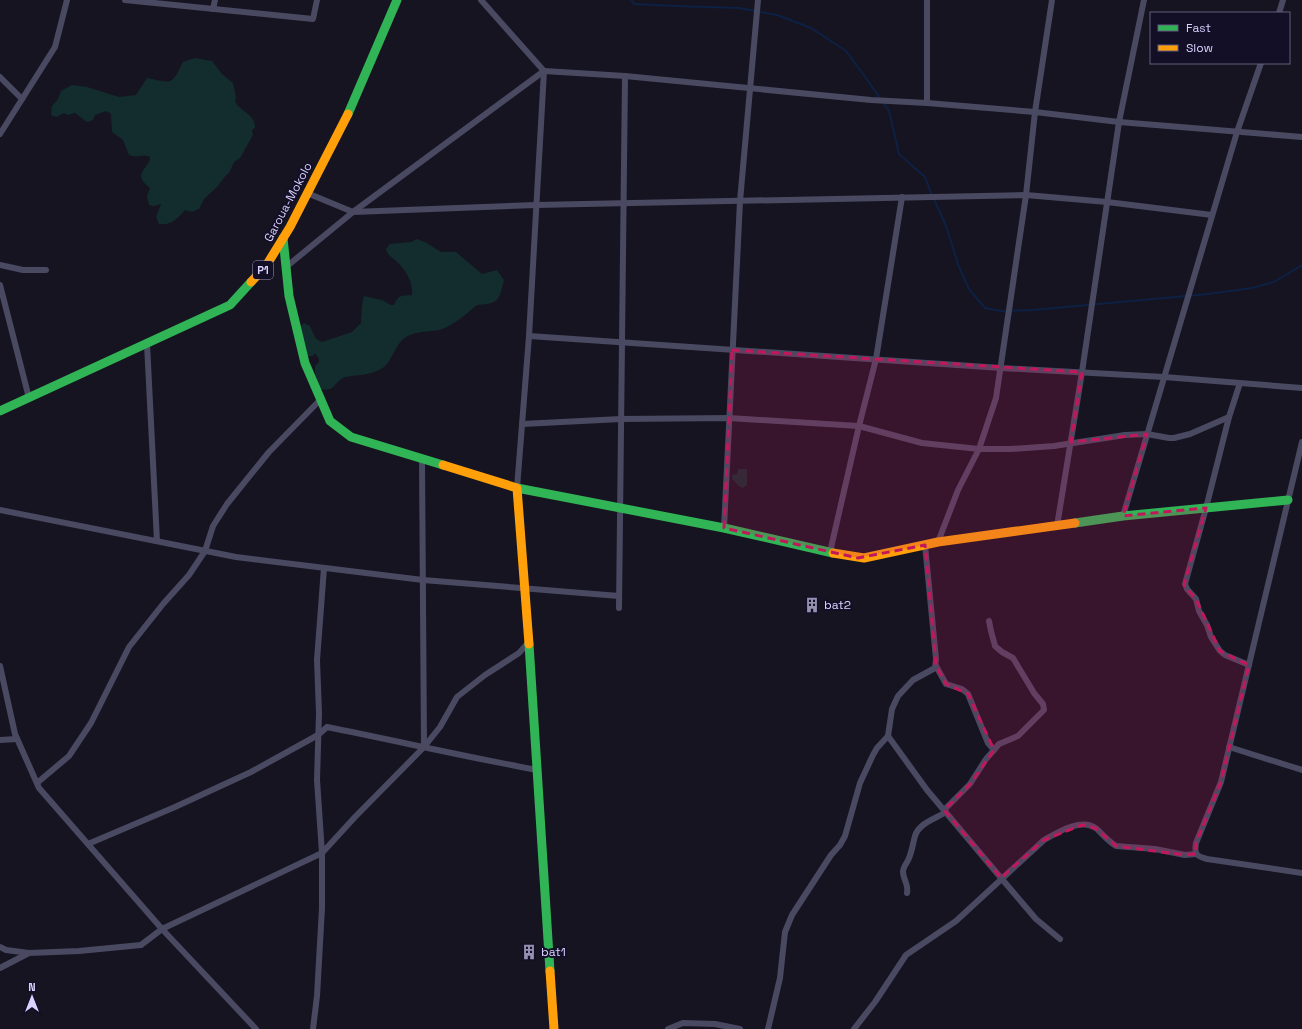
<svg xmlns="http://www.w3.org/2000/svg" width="1302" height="1029" viewBox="0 0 1302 1029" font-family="'Space Grotesk',sans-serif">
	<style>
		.green { fill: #132c2d }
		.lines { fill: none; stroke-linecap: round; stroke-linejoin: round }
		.stream { stroke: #0d2144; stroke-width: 2 }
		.street { stroke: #4a4962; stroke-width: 6 }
		.fast { stroke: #30b455; stroke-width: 9 }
		.slow { stroke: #ff9f0a; stroke-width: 9 }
		.marked { fill: #c2185b; fill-opacity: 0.2; stroke: #c2185b; stroke-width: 3; stroke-dasharray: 8 5; stroke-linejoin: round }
		.labels { text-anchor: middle; stroke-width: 4; stroke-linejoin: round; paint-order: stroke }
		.shield { fill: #130f26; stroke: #9e99be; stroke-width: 1 }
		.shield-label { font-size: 11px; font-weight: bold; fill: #d9d4ff }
		.street-label { font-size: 12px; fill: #d9d4ff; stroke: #130f26 }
		.poi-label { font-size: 12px; fill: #d9d4ff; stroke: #130f26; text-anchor: start }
	</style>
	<rect width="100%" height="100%" fill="#161421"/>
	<g class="green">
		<path d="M195 58 212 61 222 74 233 83 236 97 235 101C240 112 256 114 255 128L252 130 253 135 240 158 234 162 229 173 227 174 217 187 204 199 199 209 192 212 185 210C178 218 171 226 159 224L156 217 161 204 154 206 149 205 147 196 150 188C130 173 150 169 150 157 142 154 136 158 129 155L123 140 112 132 111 114 106 111 95 115 93 120 87 122 75 113 68 115 64 113 56 117 51 115 52 106 58 99 61 91 72 85 87 87 119 97 136 95 147 78C173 83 171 86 183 62Z"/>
		<path d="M417 239 425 242 441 252H456L482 274 497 270 504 280C499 300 499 304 477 305 468 313 451 327 439 330 428 332 416 331 406 337 395 344 393 359 384 367 375 374 362 375 351 376 349 377 345 376 343 378 332 384 336 392 320 389L315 372V366L319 362V359L315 353 313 356H307L300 333 302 325 304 323 310 326 316 339 322 342 352 332 361 323 362 305 364 296 382 300 391 305H394C399 294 401 296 412 295 413 282 406 270 396 261 391 256 387 255 386 249L390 244 411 242Z"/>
		<polygon points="738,469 747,469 747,485 743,488 740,487 732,479 732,475 737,474"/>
	</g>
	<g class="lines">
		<g class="stream">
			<polyline points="631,0 634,4 676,6 739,8 777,15 811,28 846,51 866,78 889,111 899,154 925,177 932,195"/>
			<polyline points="934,199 946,226 959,267 969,289 985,308 1002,311 1033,310 1208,294 1252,288 1274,282 1302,265"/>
		</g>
		<g class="street">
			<polyline points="125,0 313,19 317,0"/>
			<polyline points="481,0 544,71 529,336 517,488"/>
			<polyline points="927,0 927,103"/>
			<polyline points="213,9 215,0"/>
			<polyline points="1279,13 1283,0"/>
			<polyline points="0,77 22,99"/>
			<polyline points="0,134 55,47 67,0"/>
			<polyline points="307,193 353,212 536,205 1026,195 1107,202 1212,215"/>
			<polyline points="0,265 23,270 46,270"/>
			<polyline points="286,267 353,212 544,71 625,76 871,100 927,103 1035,112 1119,122 1302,137"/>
			<polyline points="0,285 29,398"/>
			<polyline points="529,336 1001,368 1164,377 1302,388"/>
			<polyline points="147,344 157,541"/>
			<polyline points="1240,383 1229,417 1206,508 1185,584 1187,589 1196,599 1199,611 1207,625 1211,637 1220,651 1225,655 1249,665"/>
			<polyline points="522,424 621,419 729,418 859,426 922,443 979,449 1011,449 1054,446 1125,435 1147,434 1169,438 1174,438 1190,434 1229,417"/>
			<path d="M1302 442 1221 782 1196 843C1194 854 1196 856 1207 859L1302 873"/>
			<polyline points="422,459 424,747"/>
			<polyline points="0,510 236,557 423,580 619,596"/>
			<polyline points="1123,516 1237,132 1261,63"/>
			<polyline points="1057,526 1082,372 1119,122 1144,0"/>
			<polyline points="724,528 740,201 758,0"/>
			<polyline points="938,542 958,490 979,449 996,398 1026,195 1035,112 1052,0"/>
			<polyline points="830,552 859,426 876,359 902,197"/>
			<polyline points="619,608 625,76"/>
			<polyline points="0,666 15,734 39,788 162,929 256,1029"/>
			<polyline points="936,666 946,684 962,689 968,694 988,743 994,750"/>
			<polyline points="888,736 927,790 1001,878 1036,919 1060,939"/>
			<polyline points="0,740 17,739"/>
			<polyline points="1229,747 1302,770"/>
			<polyline points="37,783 69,756 91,723 129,647 163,604 189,575 205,551 213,526 227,504 269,452 321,399"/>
			<polyline points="944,810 970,784 986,759 994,750 999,744 1018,736 1044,710 1043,704 1034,693 1013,658 1002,652 995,646 991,631 989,621"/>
			<path d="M88 844 175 807 251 772 318 735 327 727C397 741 467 757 537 770"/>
			<path d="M907 893C909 885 903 879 903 872 903 866 908 862 909 858 912 851 913 843 915 836 919 823 935 819 946 812"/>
			<polyline points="0,947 6,950 29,953 79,951 141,945 162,929 322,853 355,817 424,747 440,727 457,697 485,675 519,653 528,643"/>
			<polyline points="0,968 29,953"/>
			<polyline points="313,1029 317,996 322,908 322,853 317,780 319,713 317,660 324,568"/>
			<polyline points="668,1029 683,1023 715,1024 740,1029"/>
			<polyline points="768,1029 780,978 785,932 792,915 831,855 840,845 845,836 860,783 873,755 877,748 888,736 892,709 898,696 913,680 935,668 936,659 925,545"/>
			<path d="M854 1029 875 1002 906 955 956 921 1044 840C1058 832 1082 817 1097 829 1103 835 1108 841 1116 846L1155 849 1185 855 1196 854"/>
		</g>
		<g class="fast">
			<polyline points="348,114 397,0"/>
			<polyline points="283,238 289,296 305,363 330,421 351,437 443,465"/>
			<polyline points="0,411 230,305 251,282"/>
			<polyline points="517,488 724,528 833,553"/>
			<polyline points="1075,523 1123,516 1288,500"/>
			<polyline points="529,644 550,971"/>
		</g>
		<g class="slow">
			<polyline points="251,282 266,266 290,227 348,114"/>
			<polyline points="443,465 517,488 529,644"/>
			<polyline points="833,553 864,558 938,542 1075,523"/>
			<polyline points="550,971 554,1029"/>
		</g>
	</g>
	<path class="marked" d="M732 350 1082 372 1071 442 1147 434 1123 516 1206 508 1184 585 1196 599 1220 651 1249 665 1221 782 1196 843V854L1185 855 1116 846 1095 828 1082 825 1044 840 1001 878 944 810 970 784 994 750 968 694 946 684 936 666 925 545 858 558 724 528Z"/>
	<defs>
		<symbol id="building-bare" viewBox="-9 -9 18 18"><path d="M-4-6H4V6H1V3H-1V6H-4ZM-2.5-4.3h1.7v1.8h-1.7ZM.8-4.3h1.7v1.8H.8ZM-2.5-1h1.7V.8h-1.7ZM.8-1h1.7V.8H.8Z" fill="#9591b1" stroke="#130f26" stroke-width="2.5" paint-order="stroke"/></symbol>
	</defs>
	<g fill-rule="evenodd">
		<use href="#building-bare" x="801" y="594" width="22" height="22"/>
		<use href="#building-bare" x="518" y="941" width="22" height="22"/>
	</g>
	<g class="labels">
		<rect class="shield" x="253" y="261" width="20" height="18" rx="3"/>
		<g class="shield-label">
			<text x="263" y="274">P1</text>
		</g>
		<g class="street-label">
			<text transform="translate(288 202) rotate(-62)" y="4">Garoua-Mokolo</text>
		</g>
		<g class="poi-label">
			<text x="824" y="609">bat2</text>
			<text x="541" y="956">bat1</text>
		</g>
	</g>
	<rect x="1150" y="12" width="140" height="52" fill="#130f26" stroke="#625e7d"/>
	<rect x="1158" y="25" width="20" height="6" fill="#30b455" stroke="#625e7d"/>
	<text x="1186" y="32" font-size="12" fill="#d9d4ff">Fast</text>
	<rect x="1158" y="45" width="20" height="6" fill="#ff9f0a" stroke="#625e7d"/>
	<text x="1186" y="52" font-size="12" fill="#d9d4ff">Slow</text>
	<g transform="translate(32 997)" stroke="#130f26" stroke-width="3" paint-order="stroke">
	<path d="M0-3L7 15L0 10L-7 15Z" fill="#d9d4ff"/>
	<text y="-6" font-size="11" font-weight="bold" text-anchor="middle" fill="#d9d4ff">N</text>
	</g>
</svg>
